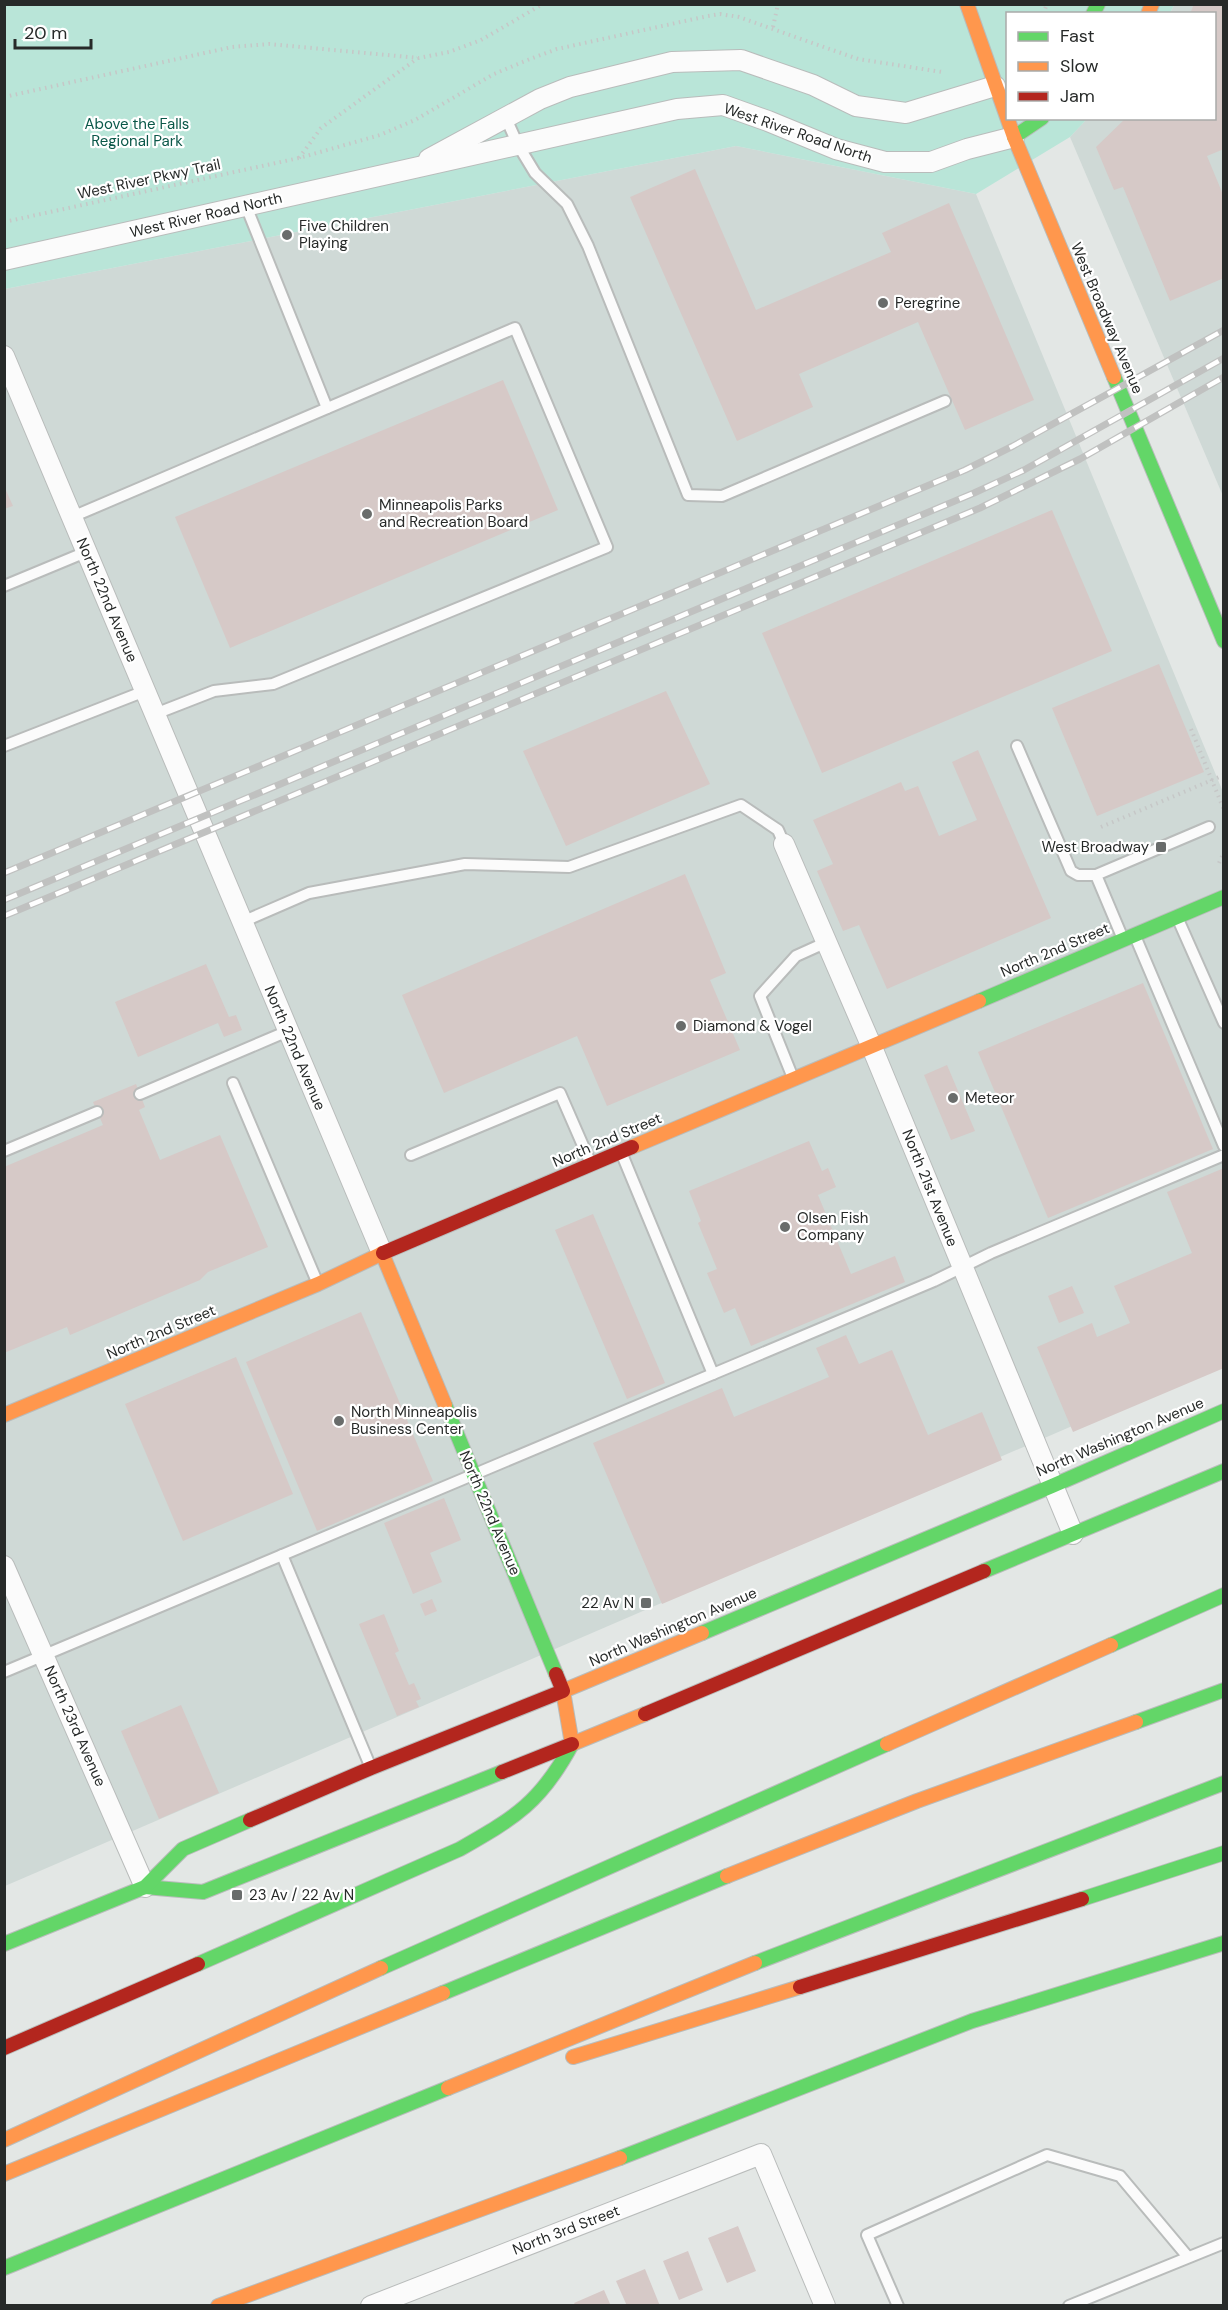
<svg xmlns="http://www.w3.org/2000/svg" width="1228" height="2310" viewBox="0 0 1228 2310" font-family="'DM Sans',sans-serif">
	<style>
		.built { fill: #cfd9d6 }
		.green { fill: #b9e5d8 }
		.building { fill: #d6c9c7 }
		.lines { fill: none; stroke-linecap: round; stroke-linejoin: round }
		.lane-casing { stroke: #b9bcbb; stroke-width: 14 }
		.street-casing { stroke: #b9bcbb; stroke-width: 22 }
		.fast-casing { stroke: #b9bcbb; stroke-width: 16 }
		.slow-casing { stroke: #b9bcbb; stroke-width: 16 }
		.jam-casing { stroke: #b9bcbb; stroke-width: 16 }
		.path { stroke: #c6c7c7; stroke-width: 4; stroke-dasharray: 1.5 4.5; stroke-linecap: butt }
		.lane { stroke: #fbfbfb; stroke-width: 10 }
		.street { stroke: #fbfbfb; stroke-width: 20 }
		.fast { stroke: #63d668; stroke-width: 14 }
		.slow { stroke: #ff974d; stroke-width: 14 }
		.jam { stroke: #b3261e; stroke-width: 14 }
		.rail-casing { stroke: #c0c1c0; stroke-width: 7 }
		.rail { stroke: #fff; stroke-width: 4.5; stroke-dasharray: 14; stroke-linecap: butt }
		.poi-dot { fill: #696c6b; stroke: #fff; stroke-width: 2 }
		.labels { text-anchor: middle; stroke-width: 4.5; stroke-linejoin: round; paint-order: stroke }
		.park-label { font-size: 15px; fill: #0b5849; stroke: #fff }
		.street-label { font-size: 15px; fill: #272a29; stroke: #fff }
		.poi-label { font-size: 15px; fill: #272a29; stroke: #fff; text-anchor: start }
	</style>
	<rect width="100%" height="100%" fill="#e3e7e5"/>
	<g class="built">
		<polygon points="1174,5 1223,5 1223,496 1070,137 1087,119 1214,118 1214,14 1170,13"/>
		<polygon points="736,146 976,194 1223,792 1223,1361 5,1886 5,289"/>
	</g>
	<polygon class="green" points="5,5 1174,5 1170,13 1008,14 1008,118 1087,119 1070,137 976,194 736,146 5,289"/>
	<g class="building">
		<polygon points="1194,4 1224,4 1224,149 1207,156 1224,197 1224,278 1170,301 1123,187 1114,190 1096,147 1126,118 1214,118 1214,14 1190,14"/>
		<polygon points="695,169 756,310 891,252 882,233 949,203 1034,400 965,430 918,322 799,374 813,407 737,441 630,197"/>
		<polygon points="503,380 558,510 230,648 175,517"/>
		<polygon points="4,486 13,506 4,509"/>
		<polygon points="1052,510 1112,651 822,773 762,633"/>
		<polygon points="1159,664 1204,772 1097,816 1052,708"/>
		<polygon points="666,691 710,784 566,846 523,751"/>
		<polygon points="978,750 1051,918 887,989 859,925 843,931 817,871 833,864 813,820 901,782 905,791 918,786 939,836 977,820 952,762"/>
		<polygon points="685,874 726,973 710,980 740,1050 607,1106 577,1036 444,1093 402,995"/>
		<polygon points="206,964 229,1017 236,1015 242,1030 224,1037 218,1023 138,1057 115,1002"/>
		<polygon points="1143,983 1213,1149 1048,1218 978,1052"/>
		<polygon points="947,1065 975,1131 951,1140 924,1075"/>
		<polygon points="136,1084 145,1107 139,1110 160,1160 220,1135 268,1247 208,1272 200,1280 70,1335 67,1327 4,1353 4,1167 103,1125 93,1102"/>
		<polygon points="809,1141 822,1171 828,1168 836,1187 818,1195 851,1274 895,1256 905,1282 751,1346 735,1308 724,1313 707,1273 717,1269 698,1223 701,1221 689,1191"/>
		<polygon points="1224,1168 1224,1368 1073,1432 1037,1347 1092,1323 1097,1337 1130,1323 1114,1286 1192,1253 1167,1192"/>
		<polygon points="593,1214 665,1383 627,1399 555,1230"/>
		<polygon points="1072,1286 1084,1313 1059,1323 1048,1296"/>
		<polygon points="361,1312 433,1481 317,1531 246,1362"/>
		<polygon points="846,1335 859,1364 892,1350 928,1435 982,1412 1002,1460 662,1604 593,1443 722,1388 734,1417 829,1377 816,1348"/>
		<polygon points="236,1357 293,1494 183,1541 125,1404"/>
		<polygon points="444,1498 461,1540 430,1553 442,1582 413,1594 384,1523"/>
		<polygon points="432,1599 437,1611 425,1616 420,1604"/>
		<polygon points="384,1614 399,1651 395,1653 409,1685 414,1683 421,1699 416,1701 419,1707 397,1716 359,1624"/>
		<polygon points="181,1705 219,1793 159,1819 121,1731"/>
		<polygon points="738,2226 756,2271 727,2283 708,2238"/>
		<polygon points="688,2251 703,2290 679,2300 663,2261"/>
		<polygon points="645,2269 660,2306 627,2306 616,2281"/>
		<polygon points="604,2290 611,2306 576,2306 574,2303"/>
	</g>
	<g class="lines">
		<defs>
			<g id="lane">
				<polyline points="505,116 518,145 535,173 567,204 588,246 688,495 722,496 945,401"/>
				<polyline points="246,206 327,408"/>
				<polyline points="72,517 515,328 607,547 273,684 214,691 155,714"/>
				<polyline points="4,586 86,552"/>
				<polyline points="4,746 145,691"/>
				<polyline points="1017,746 1071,871 1078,875 1096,875"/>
				<polyline points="1177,917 1224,1023"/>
				<polyline points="242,922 309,893 465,864 569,867 741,805 778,830 784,844"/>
				<polyline points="1135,936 1224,1146"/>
				<polyline points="1123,939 1096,875 1209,827"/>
				<polyline points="793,1078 760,996 796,956 827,942"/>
				<polyline points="233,1083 318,1284"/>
				<polyline points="140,1094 288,1031"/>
				<polyline points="4,1151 97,1112"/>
				<polyline points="621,1152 713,1374"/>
				<polyline points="411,1155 560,1093 591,1164"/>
				<polyline points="282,1555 371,1768"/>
				<polyline points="4,1672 934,1281 991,1253 1224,1155"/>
				<polyline points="898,2306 867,2235 1047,2155 1120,2176 1188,2257"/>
				<polyline points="1069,2306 1224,2243"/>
			</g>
			<g id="street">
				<polyline points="429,159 540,99 570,87 672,62 741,60 813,85 856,106 906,113 995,86"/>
				<polyline points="4,260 677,109 723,105 768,121 836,149 885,162 931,162 967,149 1014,137"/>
				<polyline points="4,356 382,1253"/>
				<polyline points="784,844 871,1045 1073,1534"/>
				<polyline points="4,1566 145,1887"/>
				<polyline points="371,2306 761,2154 825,2306"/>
			</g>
			<g id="fast">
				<polyline points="1093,14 1098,4"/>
				<polyline points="1014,137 1042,118"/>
				<polyline points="1114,377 1224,641"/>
				<polyline points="979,1001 1224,897"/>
				<polyline points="445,1405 556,1674"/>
				<polyline points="984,1571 1224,1471"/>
				<polyline points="702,1633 1052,1486 1224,1411"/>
				<polyline points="1111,1645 1224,1595"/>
				<polyline points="1136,1722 1224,1690"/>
				<polyline points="145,1887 203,1892 502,1772"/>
				<polyline points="1082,1899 1224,1853"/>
				<polyline points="4,1944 145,1887 183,1849 250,1820"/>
				<polyline points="755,1963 1224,1783"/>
				<path d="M198 1964 460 1849C516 1817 541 1802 572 1744"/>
				<polyline points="381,1968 887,1744"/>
				<polyline points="443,1993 727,1876"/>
				<polyline points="620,2158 972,2021 1224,1943"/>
				<polyline points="4,2268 448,2088"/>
			</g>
			<g id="slow">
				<polyline points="967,4 1014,137 1114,377"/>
				<polyline points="1148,14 1152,4"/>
				<polyline points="632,1147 979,1001"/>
				<polyline points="382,1253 445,1405"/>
				<polyline points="4,1415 318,1284 383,1253"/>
				<polyline points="645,1714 572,1744 563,1691 702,1633"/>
				<polyline points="887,1744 1111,1645"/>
				<polyline points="727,1876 917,1801 1136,1722"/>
				<polyline points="573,2057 800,1987"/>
				<polyline points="448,2088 755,1963"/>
				<polyline points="4,2140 381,1968"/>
				<polyline points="4,2174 443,1993"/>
				<polyline points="218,2306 620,2158"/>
			</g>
			<g id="jam">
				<polyline points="383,1253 632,1147"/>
				<polyline points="645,1714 984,1571"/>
				<polyline points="502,1772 572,1744"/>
				<polyline points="250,1820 371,1768 563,1691 556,1674"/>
				<polyline points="800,1987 1082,1899"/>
				<polyline points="4,2048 198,1964"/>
			</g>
		</defs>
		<use href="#lane" class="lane-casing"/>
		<use href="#street" class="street-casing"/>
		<use href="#fast" class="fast-casing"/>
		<use href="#slow" class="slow-casing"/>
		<use href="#jam" class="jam-casing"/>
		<g class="path">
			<polyline points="1043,14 1047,4"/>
			<polyline points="773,27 778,4"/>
			<polyline points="4,97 232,47 269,44 419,58 449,52 481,40 543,4"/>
			<polyline points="299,158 321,128 418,58"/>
			<polyline points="4,222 299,158 380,135 415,120 494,74 530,59 557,49 708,16 720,14 739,17 858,59 942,72"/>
			<polyline points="1191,729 1224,810"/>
			<polyline points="1101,827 1224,775"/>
			<polyline points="1219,863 1224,852"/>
		</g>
		<use href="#lane" class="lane"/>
		<use href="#street" class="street"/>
		<use href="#fast" class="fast"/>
		<use href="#slow" class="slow"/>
		<use href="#jam" class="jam"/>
		<defs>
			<g id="rail">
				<polyline points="4,873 965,470 1013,446 1224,330"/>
				<polyline points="4,900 974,493 1024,470 1224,358"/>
				<polyline points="4,916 980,508 1080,459 1224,377"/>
			</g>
		</defs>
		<use href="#rail" class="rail-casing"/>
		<use href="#rail" class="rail"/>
	</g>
	<g class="poi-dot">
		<circle cx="287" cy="235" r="6"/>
		<circle cx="883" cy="303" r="6"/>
		<circle cx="367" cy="514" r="6"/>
		<rect x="1155" y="841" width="12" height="12" rx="3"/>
		<circle cx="681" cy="1026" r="6"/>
		<circle cx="953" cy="1098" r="6"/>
		<circle cx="785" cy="1227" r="6"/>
		<circle cx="339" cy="1421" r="6"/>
		<rect x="640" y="1597" width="12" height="12" rx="3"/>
		<rect x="231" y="1889" width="12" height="12" rx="3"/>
	</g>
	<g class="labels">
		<g class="park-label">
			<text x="137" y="129">Above the Falls<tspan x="137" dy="17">Regional Park</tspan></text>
		</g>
		<g class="street-label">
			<text transform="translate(798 133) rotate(19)" y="5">West River Road North</text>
			<text transform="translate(149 179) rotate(-12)" y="5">West River Pkwy Trail</text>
			<text transform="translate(206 215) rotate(-13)" y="5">West River Road North</text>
			<text transform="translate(1107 318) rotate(67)" y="5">West Broadway Avenue</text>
			<text transform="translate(107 600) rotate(67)" y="5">North 22nd Avenue</text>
			<text transform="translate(1055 950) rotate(-23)" y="5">North 2nd Street</text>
			<text transform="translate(295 1048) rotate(67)" y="5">North 22nd Avenue</text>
			<text transform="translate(607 1140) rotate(-23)" y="5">North 2nd Street</text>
			<text transform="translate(930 1188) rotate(68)" y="5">North 21st Avenue</text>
			<text transform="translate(161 1332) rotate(-23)" y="5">North 2nd Street</text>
			<text transform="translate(1120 1437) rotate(-23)" y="5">North Washington Avenue</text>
			<text transform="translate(490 1513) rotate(67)" y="5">North 22nd Avenue</text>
			<text transform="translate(673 1627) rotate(-23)" y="5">North Washington Avenue</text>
			<text transform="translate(75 1726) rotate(66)" y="5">North 23rd Avenue</text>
			<text transform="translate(566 2230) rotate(-21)" y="5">North 3rd Street</text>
		</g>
		<g class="poi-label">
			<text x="299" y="231">Five Children<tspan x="299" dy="17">Playing</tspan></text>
			<text x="895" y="308">Peregrine</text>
			<text x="379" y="510">Minneapolis Parks<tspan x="379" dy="17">and Recreation Board</tspan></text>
			<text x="1149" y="852" text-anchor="end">West Broadway</text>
			<text x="693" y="1031">Diamond &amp; Vogel</text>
			<text x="965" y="1103">Meteor</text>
			<text x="797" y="1223">Olsen Fish<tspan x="797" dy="17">Company</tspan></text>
			<text x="351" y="1417">North Minneapolis<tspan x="351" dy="17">Business Center</tspan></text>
			<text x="634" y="1608" text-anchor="end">22 Av N</text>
			<text x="249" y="1900">23 Av / 22 Av N</text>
		</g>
	</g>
	<rect width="1228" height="2310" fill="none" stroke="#272a29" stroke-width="12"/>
	<rect x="1006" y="12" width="210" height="108" fill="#ffffff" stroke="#a9aaa9" stroke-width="1.5"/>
	<rect x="1018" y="32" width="30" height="9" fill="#63d668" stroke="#a9aaa9" stroke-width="1.5"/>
	<text x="1060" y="42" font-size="18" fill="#272a29">Fast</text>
	<rect x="1018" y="62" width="30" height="9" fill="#ff974d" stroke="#a9aaa9" stroke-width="1.5"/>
	<text x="1060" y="72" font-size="18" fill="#272a29">Slow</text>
	<rect x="1018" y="92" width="30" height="9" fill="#b3261e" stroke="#a9aaa9" stroke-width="1.5"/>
	<text x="1060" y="102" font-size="18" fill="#272a29">Jam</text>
	<path d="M15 39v9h76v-9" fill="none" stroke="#272a29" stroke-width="3"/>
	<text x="24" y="39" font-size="18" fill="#272a29" stroke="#ffffff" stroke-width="4.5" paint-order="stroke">20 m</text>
</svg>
